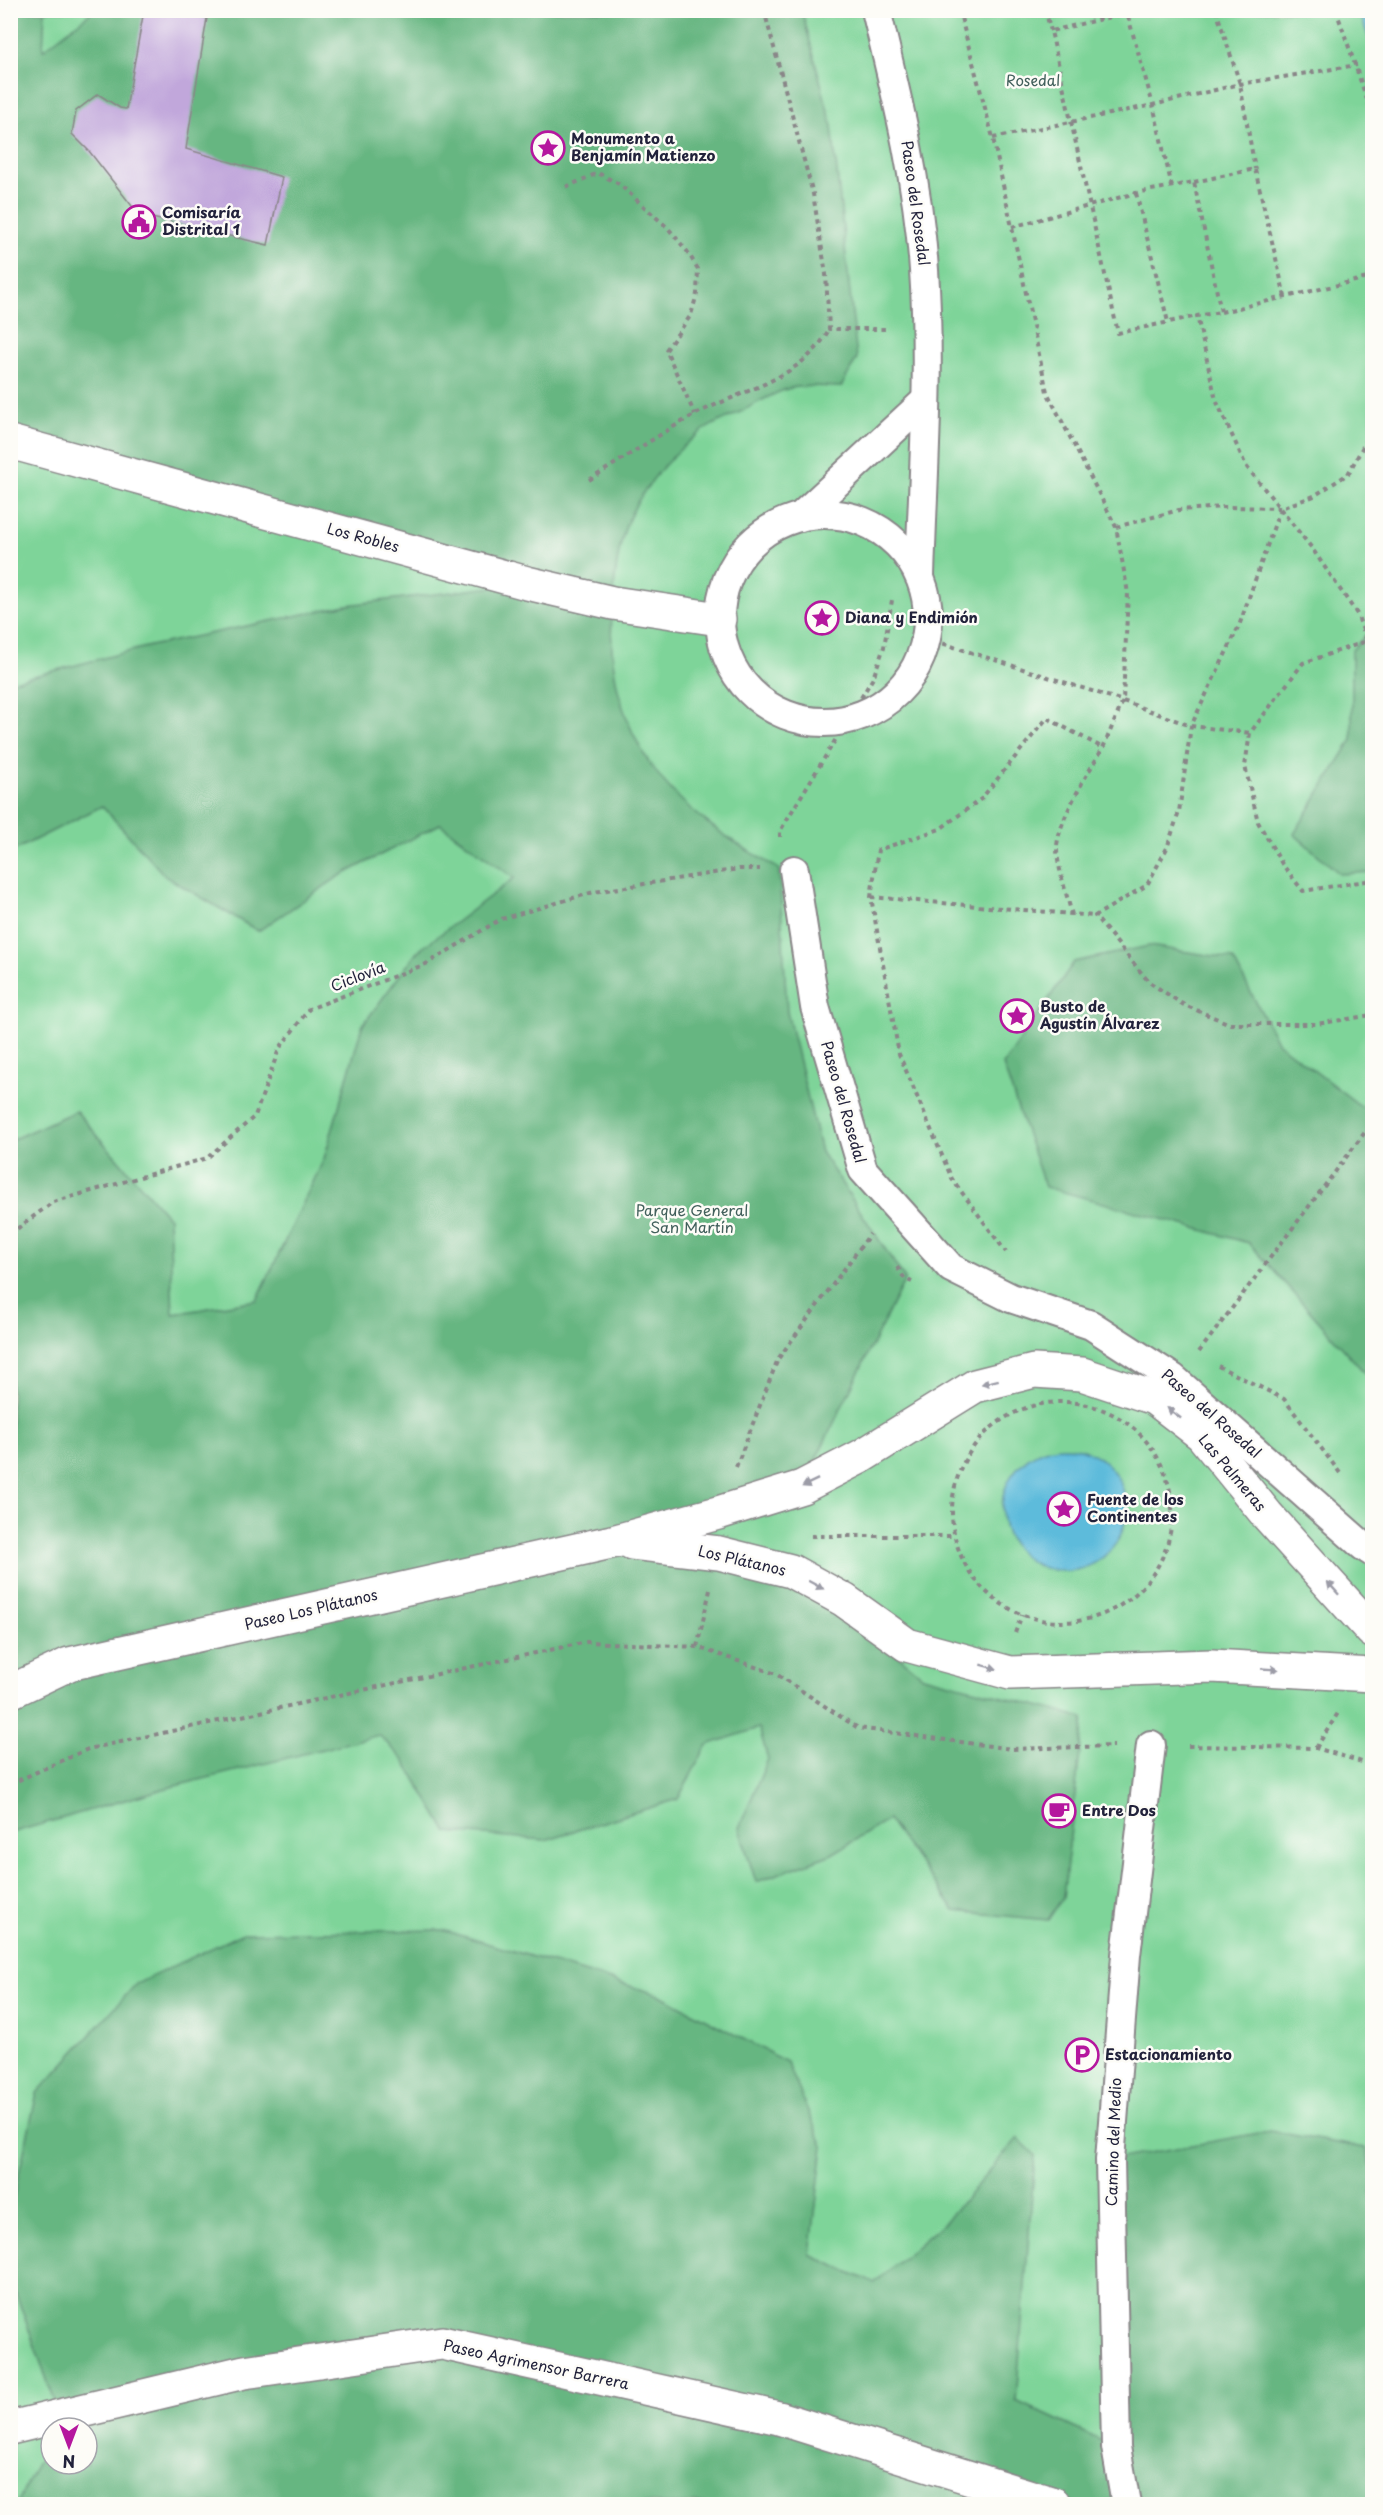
<svg xmlns="http://www.w3.org/2000/svg" width="1383" height="2515" viewBox="0 0 1383 2515" font-family="'Playpen Sans',sans-serif">
	<style>
		.green { fill: #7ed499; stroke: #507b6a; stroke-width: 1.5; fill-rule: evenodd }
		.forest { fill: #66b681; stroke: #446c5e; stroke-width: 1.5 }
		.water { fill: #5dbbdb; stroke: #406e8b; stroke-width: 1.5 }
		.building { fill: #c1a7db }
		.lines { fill: none; stroke-linecap: round; stroke-linejoin: round }
		.pedestrian-casing { stroke: #898688; stroke-width: 32 }
		.minor-casing { stroke: #898688; stroke-width: 36 }
		.path { stroke: #898688; stroke-width: 4; stroke-dasharray: 4.5 4.5; stroke-linecap: butt }
		.pedestrian { stroke: #fff; stroke-width: 28 }
		.minor { stroke: #fff; stroke-width: 33 }
		.oneway { fill: #9c9ca7 }
		.labels { text-anchor: middle; stroke-width: 5; stroke-linejoin: round; paint-order: stroke }
		.park-label { font-size: 15px; fill: #42605c; stroke: #fdfcf7 }
		.poi-label { font-size: 15px; font-weight: bold; fill: #22223b; stroke: #fdfcf7; text-anchor: start }
		.street-label { font-size: 15px; fill: #22223b; stroke: #fdfcf7 }
	</style>
	<rect width="100%" height="100%" fill="#fdfcf7"/>
	<filter id="ink" filterUnits="userSpaceOnUse"><feTurbulence type="fractalNoise" baseFrequency=".0167" numOctaves="2"/><feDisplacementMap in="SourceGraphic" scale="12" xChannelSelector="R" yChannelSelector="G"/><feConvolveMatrix kernelMatrix="1 2 1 2 8 2 1 2 1" color-interpolation-filters="sRGB"/></filter>
	<filter id="wash" filterUnits="userSpaceOnUse"><feTurbulence type="fractalNoise" baseFrequency=".008" numOctaves="4" result="noise"/><feDisplacementMap in="SourceGraphic" scale="24" xChannelSelector="R" yChannelSelector="G"/><feGaussianBlur stdDeviation="1.35" result="paint"/><feColorMatrix in="noise" values="0 0 0 0 0 0 0 0 0 0 0 0 0 0 0 0 0 1.4 0 .05"/><feComposite in="paint" operator="in"/></filter>
	<g filter="url(#wash)">
		<rect width="100%" height="100%" fill="#f0ebd4"/>
		<path class="green" d="M11 11H1372V2504H11ZM51 2428H87V2464H51Z"/>
		<g class="forest">
			<path d="M11 11H45L43 50 93 11H802L832 126 857 358 841 387C825 387 802 384 787 389 771 394 756 404 742 411 729 418 713 423 701 432 669 456 634 496 623 535 616 560 614 587 612 612 609 660 617 705 640 747 670 802 726 839 779 869L787 1012 821 1152 905 1279 802 1487 619 1540 810 1584 923 1676 1084 1718 1063 1897 1048 1920 955 1911 888 1820 832 1854 756 1882 739 1828 768 1759 759 1728 707 1745 678 1799 545 1840 447 1832 403 1759 379 1735 163 1789 11 1833V1140L76 1111 169 1218 173 1314 257 1300 324 1159 362 1026 417 952 514 878 440 824 340 876 258 931 165 876 102 806 11 852 10 682 150 646 347 605 525 583 11 442Z"/>
			<polygon points="1372,628 1372,872 1340,874 1294,834 1352,740 1352,650"/>
			<polygon points="1149,946 1233,959 1278,1043 1362,1107 1372,1102 1372,1381 1249,1243 1045,1187 1003,1065 1074,962"/>
			<polygon points="443,1930 660,1995 787,2062 823,2146 810,2255 874,2283 945,2222 1018,2138 1035,2155 1016,2401 1115,2447 1110,2160 1270,2131 1365,2148 1372,2168 1372,2504 17,2504 51,2435 51,2464 87,2464 87,2428 54,2428 60,2416 11,2280 11,2209 37,2093 136,1984 243,1933"/>
		</g>
		<g class="water">
			<polygon points="1359,11 1372,11 1372,47"/>
			<circle cx="1064" cy="1509" r="62"/>
		</g>
		<g id="blocks">
			<polygon class="building" points="144,10 164,10 207,18 186,149 282,177 268,245 139,215 89,151 72,134 76,111 98,94 120,108 126,109"/>
		</g>
	</g>
	<g filter="url(#ink)">
		<use href="#blocks" fill-opacity="0" stroke="#898688" stroke-width="1.5"/>
		<g class="lines">
			<defs>
				<g id="pedestrian">
					<path d="M876 10C897 97 918 181 924 270 931 372 923 475 920 576"/>
					<circle cx="824" cy="618" r="104"/>
					<polyline points="800,517 926,400"/>
					<polyline points="794,870 815,1007 863,1170 951,1268 1011,1298 1091,1325 1173,1378 1363,1546 1372,1552"/>
					<polyline points="1126,2504 1116,2447 1110,2160 1126,1955 1151,1745"/>
				</g>
				<g id="minor">
					<polyline points="10,442 527,583 613,603 719,619"/>
					<polyline points="632,1543 719,1553 791,1571 844,1600 907,1645 1010,1673 1212,1666 1372,1675"/>
					<polyline points="10,1692 69,1664 616,1541 718,1513 802,1487 862,1456 975,1386 1034,1371 1082,1374 1154,1398 1202,1435 1267,1515 1372,1631"/>
					<polyline points="10,2428 244,2372 442,2343 779,2418 1054,2504"/>
				</g>
			</defs>
			<use href="#pedestrian" class="pedestrian-casing"/>
			<use href="#minor" class="minor-casing"/>
			<g class="path">
				<polyline points="764,10 813,194 826,274 829,329 889,329"/>
				<polyline points="959,10 993,138 1047,392 1116,527 1128,593 1123,701 1103,748 1047,718 981,799 940,829 878,850 871,897 899,1054 952,1179 1006,1252"/>
				<polyline points="1045,10 1051,31"/>
				<polyline points="1141,10 1127,13 1153,105 1172,187"/>
				<polyline points="1216,10 1240,84 1255,169"/>
				<polyline points="1336,10 1372,114"/>
				<polyline points="1127,13 1051,31 1118,333 1197,316"/>
				<polyline points="993,138 1153,105 1240,84 1357,65"/>
				<polyline points="1194,182 1255,169 1285,297"/>
				<polyline points="566,187 598,173 619,184 668,228 687,251 698,269 697,294 691,315 666,350 695,415"/>
				<polyline points="1136,193 1168,322"/>
				<polyline points="1012,227 1136,193 1194,182 1221,312 1197,316 1216,400 1246,466 1311,547 1357,614 1367,641 1303,663 1250,733 1245,766 1258,822 1282,864 1303,891 1372,880"/>
				<polyline points="1221,312 1372,277"/>
				<path d="M589 480C625 458 659 434 696 414 740 391 805 378 829 329"/>
				<polyline points="1280,509 1239,626 1191,726 1179,812 1167,848 1147,885 1095,916 1149,982 1184,1005 1230,1024 1317,1024 1372,1015"/>
				<polyline points="1116,527 1179,510 1225,507 1281,508 1314,496 1348,474 1372,430"/>
				<polyline points="926,638 1123,701 1191,726 1250,733"/>
				<polyline points="1367,641 1372,643"/>
				<polyline points="780,837 780,831 873,678 884,647 892,600"/>
				<polyline points="871,897 1095,916"/>
				<path d="M1072 915C1067 895 1058 869 1057 850 1056 823 1089 771 1103 748"/>
				<polyline points="10,1234 53,1202 207,1158 255,1116 279,1049 309,1009 426,964 501,919 594,892 739,869 760,869"/>
				<polyline points="897,1267 905,1279 912,1282"/>
				<polyline points="1199,1352 1372,1123"/>
				<polyline points="1218,1366 1284,1399 1340,1473"/>
				<circle cx="1062" cy="1512" r="110"/>
				<polyline points="736,1467 778,1359 870,1234"/>
				<polyline points="811,1536 951,1536"/>
				<polyline points="1015,1633 1022,1615"/>
				<polyline points="697,1647 710,1590"/>
				<polyline points="1188,1746 1316,1748 1372,1765"/>
				<polyline points="1316,1748 1338,1713"/>
				<polyline points="10,1784 88,1749 587,1642 697,1647 776,1674 858,1728 1012,1749 1114,1746"/>
			</g>
			<use href="#pedestrian" class="pedestrian"/>
			<use href="#minor" class="minor"/>
		</g>
		<defs><path id="oneway-solid" d="M-6-.8H1V-3.2L6.5 0L1 3.2V.8H-6Z" transform="scale(1.5)"/></defs>
		<g class="oneway">
			<use href="#oneway-solid" transform="translate(990 1382) rotate(166)"/>
			<use href="#oneway-solid" transform="translate(1174 1413) rotate(-142)"/>
			<use href="#oneway-solid" transform="translate(810 1483) rotate(154)"/>
			<use href="#oneway-solid" transform="translate(816 1585) rotate(28)"/>
			<use href="#oneway-solid" transform="translate(1333 1588) rotate(-132)"/>
			<use href="#oneway-solid" transform="translate(989 1667) rotate(15)"/>
			<use href="#oneway-solid" transform="translate(1270 1669) rotate(3)"/>
		</g>
	</g>
	<defs>
		<symbol id="sight-ring" viewBox="-11 -11 22 22"><circle r="9.5" fill="#fdfcf7" stroke="#b5179e" stroke-width="1.5"/><path d="M0-6L1.8-2.2L6-1.7L2.9 1.2L3.7 5.4L0 3.3L-3.7 5.4L-2.9 1.2L-6-1.7L-1.8-2.2Z" fill="#b5179e"/></symbol>
		<symbol id="civic-ring" viewBox="-11 -11 22 22"><circle r="9.5" fill="#fdfcf7" stroke="#b5179e" stroke-width="1.5"/><path d="M-.6-6.5H3V-4.5H.6V-3L4-1V1h2V6H-6V1h2V-1L-.6-3ZM-1.2 2.5V6h2.4V2.5Z" fill="#b5179e"/></symbol>
		<symbol id="cafe-ring" viewBox="-11 -11 22 22"><circle r="9.5" fill="#fdfcf7" stroke="#b5179e" stroke-width="1.5"/><path d="M-5.5-4.5H6V0H3Q3 3.5 0 3.5H-2.5Q-5.5 3.5-5.5 0ZM3-3.2v2h1.7v-2ZM-6 4.5H4V6H-6Z" fill="#b5179e"/></symbol>
		<symbol id="parking-ring" viewBox="-11 -11 22 22"><circle r="9.5" fill="#fdfcf7" stroke="#b5179e" stroke-width="1.5"/><path d="M-3.5-5.5H1a3.5 3.5 0 0 1 0 7H-1V5.5H-3.5ZM-1-3.4V-.6H.8a1.4 1.4 0 0 0 0-2.8Z" fill="#b5179e"/></symbol>
	</defs>
	<g fill-rule="evenodd">
		<use href="#sight-ring" x="529" y="129" width="38" height="38"/>
		<use href="#civic-ring" x="120" y="203" width="38" height="38"/>
		<use href="#sight-ring" x="803" y="599" width="38" height="38"/>
		<use href="#sight-ring" x="998" y="997" width="38" height="38"/>
		<use href="#sight-ring" x="1045" y="1490" width="38" height="38"/>
		<use href="#cafe-ring" x="1040" y="1792" width="38" height="38"/>
		<use href="#parking-ring" x="1063" y="2036" width="38" height="38"/>
	</g>
	<g class="labels">
		<g class="park-label">
			<text x="1033" y="86">Rosedal</text>
			<text x="692" y="1216">Parque General<tspan x="692" dy="17">San Martín</tspan></text>
		</g>
		<g class="poi-label">
			<text x="571" y="144">Monumento a<tspan x="571" dy="17">Benjamín Matienzo</tspan></text>
			<text x="162" y="218">Comisaría<tspan x="162" dy="17">Distrital 1</tspan></text>
			<text x="845" y="623">Diana y Endimión</text>
			<text x="1040" y="1012">Busto de<tspan x="1040" dy="17">Agustín Álvarez</tspan></text>
			<text x="1087" y="1505">Fuente de los<tspan x="1087" dy="17">Continentes</tspan></text>
			<text x="1082" y="1816">Entre Dos</text>
			<text x="1105" y="2060">Estacionamiento</text>
		</g>
		<g class="street-label">
			<text transform="translate(915 203) rotate(82)" y="5">Paseo del Rosedal</text>
			<text transform="translate(363 538) rotate(15)" y="5">Los Robles</text>
			<text transform="translate(358 977) rotate(-21)" y="5">Ciclovía</text>
			<text transform="translate(843 1102) rotate(74)" y="5">Paseo del Rosedal</text>
			<text transform="translate(1211 1414) rotate(41)" y="5">Paseo del Rosedal</text>
			<text transform="translate(1232 1473) rotate(50)" y="5">Las Palmeras</text>
			<text transform="translate(742 1561) rotate(13)" y="5">Los Plátanos</text>
			<text transform="translate(311 1610) rotate(-13)" y="5">Paseo Los Plátanos</text>
			<text transform="translate(1114 2142) rotate(-88)" y="5">Camino del Medio</text>
			<text transform="translate(536 2365) rotate(12)" y="5">Paseo Agrimensor Barrera</text>
		</g>
	</g>
	<rect width="1383" height="2515" fill="none" stroke="#fdfcf7" stroke-width="36"/>
	<g transform="translate(69 2446) rotate(180)"><circle r="28" fill="#fdfcf7" stroke="#a5a5ac" stroke-width="1.5"/>
	<path d="M0-4.5L10 22L0 15L-10 22Z" fill="#b5179e"/>
	<text y="-9" font-size="16" font-weight="bold" text-anchor="middle" fill="#22223b">N</text>
	</g>
</svg>
